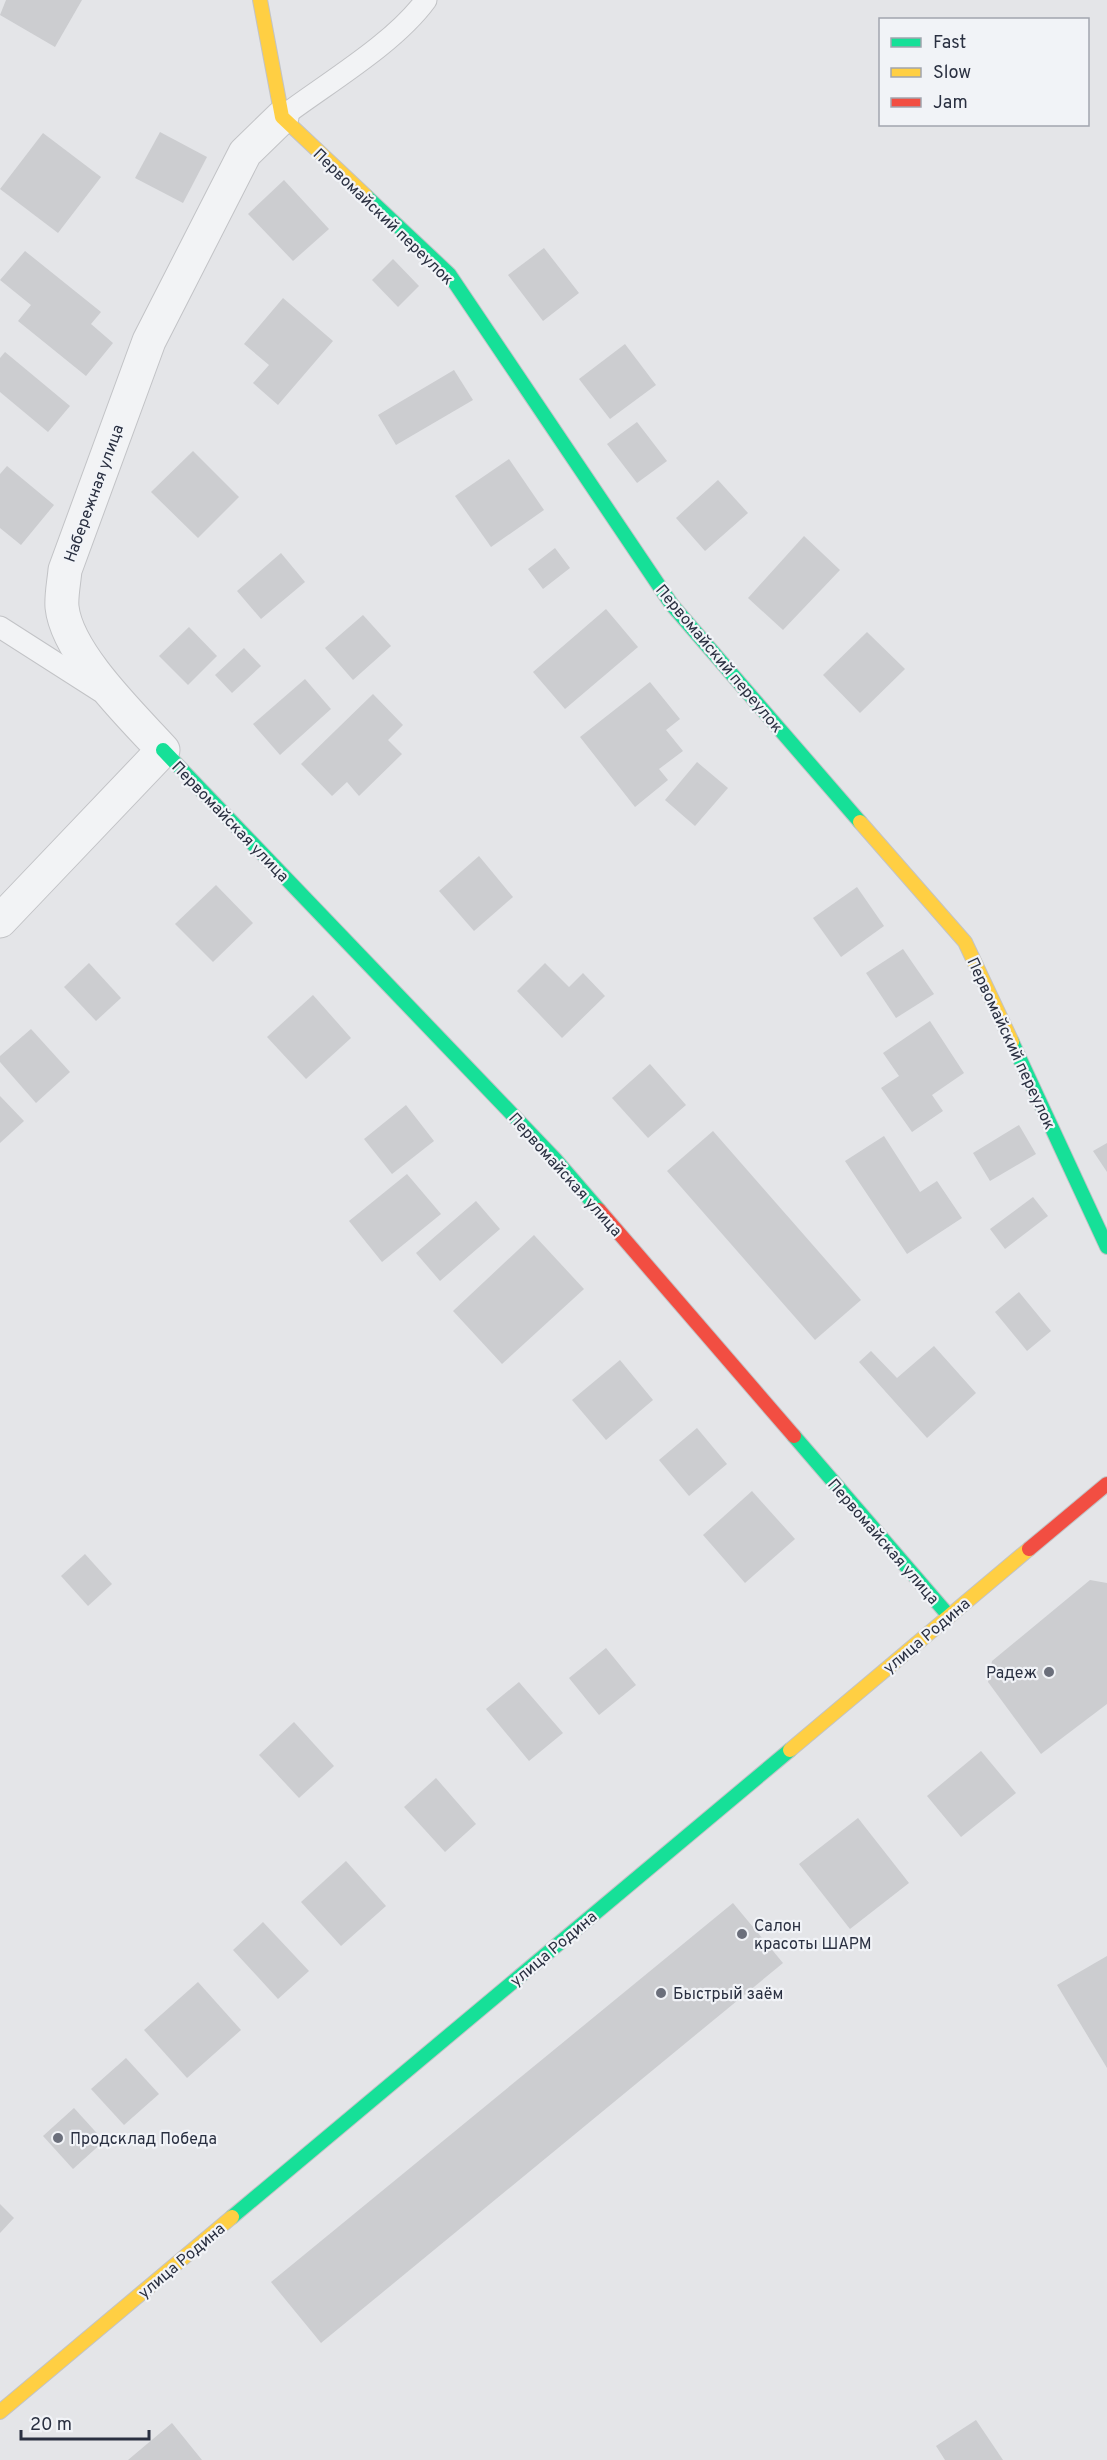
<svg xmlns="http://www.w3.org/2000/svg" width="1107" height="2460" viewBox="0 0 1107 2460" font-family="Overpass,sans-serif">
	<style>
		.building { fill: #cccdd0 }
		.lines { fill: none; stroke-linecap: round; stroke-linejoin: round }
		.lane-casing { stroke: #c2c3c6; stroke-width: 23 }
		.street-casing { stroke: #c2c3c6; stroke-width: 35 }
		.fast-casing { stroke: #c2c3c6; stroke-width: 16 }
		.slow-casing { stroke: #c2c3c6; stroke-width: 16 }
		.jam-casing { stroke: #c2c3c6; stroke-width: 16 }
		.lane { stroke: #f2f3f5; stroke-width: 21 }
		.street { stroke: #f2f3f5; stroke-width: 33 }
		.fast { stroke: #16e098; stroke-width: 14 }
		.slow { stroke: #ffcf43; stroke-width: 14 }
		.jam { stroke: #f24e42; stroke-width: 14 }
		.poi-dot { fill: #6b6f7b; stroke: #f1f3f7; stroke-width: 2 }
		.labels { text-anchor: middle; stroke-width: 4.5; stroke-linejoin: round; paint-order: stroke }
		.street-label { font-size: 16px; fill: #2a3041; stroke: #f1f3f7 }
		.poi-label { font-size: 16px; fill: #2a3041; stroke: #f1f3f7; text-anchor: start }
	</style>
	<rect width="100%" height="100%" fill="#e4e5e8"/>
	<g class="building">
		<polygon points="6,0 82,0 55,47 0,15"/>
		<polygon points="160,132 207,157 183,203 135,178"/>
		<polygon points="43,133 101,177 58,233 0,189"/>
		<polygon points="284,180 329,229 293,261 248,214"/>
		<polygon points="544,248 579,293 543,321 508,275"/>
		<polygon points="25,251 101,312 91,324 113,343 86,376 18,321 31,305 0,280"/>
		<polygon points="393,259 419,286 398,307 372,280"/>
		<polygon points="283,298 333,341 278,405 253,383 269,365 244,344"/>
		<polygon points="625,344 656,385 610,419 579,379"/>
		<polygon points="5,352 70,406 48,432 0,392 0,358"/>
		<polygon points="454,370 473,400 396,445 378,415"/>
		<polygon points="637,422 667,461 637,483 607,444"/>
		<polygon points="193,451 239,497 198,538 151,492"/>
		<polygon points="509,459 544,510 491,547 455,496"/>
		<polygon points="7,466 54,505 21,545 0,528 0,474"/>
		<polygon points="718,480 748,513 705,551 676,518"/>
		<polygon points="804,536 840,570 783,630 748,598"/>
		<polygon points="555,548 570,568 543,589 528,569"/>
		<polygon points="281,553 305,582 261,619 237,591"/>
		<polygon points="606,609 638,647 565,709 533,672"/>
		<polygon points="363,615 391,646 353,680 325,648"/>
		<polygon points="189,627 217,656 188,685 159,656"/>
		<polygon points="867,632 905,669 860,713 823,675"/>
		<polygon points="244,648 261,666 232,693 215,675"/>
		<polygon points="305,679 331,709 280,755 253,724"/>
		<polygon points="650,682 680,719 666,730 683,751 659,769 668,780 635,807 580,737"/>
		<polygon points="373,694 403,725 388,740 402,754 359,796 347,782 332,796 301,764"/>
		<polygon points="697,762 728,788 695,826 665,800"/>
		<polygon points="479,856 513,897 474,931 439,891"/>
		<polygon points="216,885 253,923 213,962 175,924"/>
		<polygon points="857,887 884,926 841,957 813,918"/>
		<polygon points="903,949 934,994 896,1018 866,973"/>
		<polygon points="89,963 121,998 96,1021 64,987"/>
		<polygon points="545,963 569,987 583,973 605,996 562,1038 517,991"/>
		<polygon points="313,995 351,1038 306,1079 267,1037"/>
		<polygon points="930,1021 964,1073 932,1095 943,1111 912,1132 881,1088 899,1076 883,1053"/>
		<polygon points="31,1029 70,1072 36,1103 0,1062 0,1056"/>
		<polygon points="650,1064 686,1105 648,1138 612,1098"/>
		<polygon points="0,1096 24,1121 0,1143"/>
		<polygon points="406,1105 434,1141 392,1174 364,1139"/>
		<polygon points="1019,1125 1036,1154 990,1181 973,1153"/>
		<polygon points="713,1131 861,1300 815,1340 667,1171"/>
		<polygon points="884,1136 920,1192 937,1181 962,1218 907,1254 845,1161"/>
		<polygon points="1107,1143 1107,1172 1093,1151"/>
		<polygon points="407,1174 441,1214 382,1262 349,1221"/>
		<polygon points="1033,1197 1048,1216 1005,1249 990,1229"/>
		<polygon points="476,1201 500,1229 440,1281 416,1253"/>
		<polygon points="534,1235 584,1289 502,1364 453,1311"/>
		<polygon points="1019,1292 1051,1331 1027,1351 995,1312"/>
		<polygon points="934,1346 976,1393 927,1438 859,1362 871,1351 897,1378"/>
		<polygon points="620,1360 653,1400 606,1440 572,1400"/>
		<polygon points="697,1428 727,1464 689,1496 659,1460"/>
		<polygon points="752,1491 795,1539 745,1583 703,1535"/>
		<polygon points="85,1554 112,1584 88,1606 61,1576"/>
		<polygon points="1090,1580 1107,1583 1107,1704 1041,1754 988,1682 992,1661"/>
		<polygon points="606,1648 636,1685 599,1715 569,1678"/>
		<polygon points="519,1682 563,1733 529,1761 486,1709"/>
		<polygon points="294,1722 334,1766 299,1798 259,1755"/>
		<polygon points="981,1751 1016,1793 961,1837 927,1796"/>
		<polygon points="436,1778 476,1824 445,1852 404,1807"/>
		<polygon points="858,1818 909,1883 850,1929 799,1864"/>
		<polygon points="346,1861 386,1906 341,1946 301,1902"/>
		<polygon points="733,1903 783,1963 321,2343 271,2282"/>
		<polygon points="263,1922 309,1971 278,1999 233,1950"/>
		<polygon points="1107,1956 1107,2068 1057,1985"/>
		<polygon points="198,1982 241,2030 187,2078 144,2030"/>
		<polygon points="126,2058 159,2094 124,2125 91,2089"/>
		<polygon points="74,2108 104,2141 73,2169 43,2136"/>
		<polygon points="0,2204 14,2218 0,2233"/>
		<polygon points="976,2420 1003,2460 945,2460 936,2446"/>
		<polygon points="172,2423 202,2460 128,2460"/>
	</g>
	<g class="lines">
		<defs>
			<g id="lane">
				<path d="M282 117C327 83 394 44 426 0"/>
				<polyline points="0,627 100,691"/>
			</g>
			<path id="street" d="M0 921 163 750C132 716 67 654 62 607 61 596 64 582 65 570L149 341 245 153 282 117"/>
			<g id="fast">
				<polyline points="366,196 449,274 672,605 860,822"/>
				<polyline points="163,750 555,1159 599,1210"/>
				<polyline points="1012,1042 1107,1247"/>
				<polyline points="794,1436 949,1616"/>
				<polyline points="232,2217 790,1750"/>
			</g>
			<g id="slow">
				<polyline points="260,0 282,117 366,196"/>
				<polyline points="860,822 965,942 1012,1042"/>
				<polyline points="790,1750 1029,1549"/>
				<polyline points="0,2412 232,2217"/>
			</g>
			<g id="jam">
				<polyline points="599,1210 794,1436"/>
				<polyline points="1029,1549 1107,1484"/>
			</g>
		</defs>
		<use href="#lane" class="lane-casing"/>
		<use href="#street" class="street-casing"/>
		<use href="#fast" class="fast-casing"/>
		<use href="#slow" class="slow-casing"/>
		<use href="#jam" class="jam-casing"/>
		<use href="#lane" class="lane"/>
		<use href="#street" class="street"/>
		<use href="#fast" class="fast"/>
		<use href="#slow" class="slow"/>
		<use href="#jam" class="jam"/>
	</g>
	<g class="poi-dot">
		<circle cx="1049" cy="1672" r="6"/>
		<circle cx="742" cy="1934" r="6"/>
		<circle cx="661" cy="1993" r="6"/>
		<circle cx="58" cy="2138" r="6"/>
	</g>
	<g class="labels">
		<g class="street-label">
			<text transform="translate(384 216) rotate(44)" y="6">Первомайский переулок</text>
			<text transform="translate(93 493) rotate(-70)" y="6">Набережная улица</text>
			<text transform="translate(720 658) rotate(50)" y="6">Первомайский переулок</text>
			<text transform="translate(231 821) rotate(46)" y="6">Первомайская улица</text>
			<text transform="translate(1012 1043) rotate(65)" y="6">Первомайский переулок</text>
			<text transform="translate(566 1174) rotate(48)" y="6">Первомайская улица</text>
			<text transform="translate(884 1541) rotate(49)" y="6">Первомайская улица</text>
			<text transform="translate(926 1635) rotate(-40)" y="6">улица Родина</text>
			<text transform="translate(553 1948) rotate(-40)" y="6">улица Родина</text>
			<text transform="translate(181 2260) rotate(-40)" y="6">улица Родина</text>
		</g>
		<g class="poi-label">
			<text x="1037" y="1678" text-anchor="end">Радеж</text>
			<text x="754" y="1931">Салон<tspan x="754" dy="18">красоты ШАРМ</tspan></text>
			<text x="673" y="1999">Быстрый заём</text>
			<text x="70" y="2144">Продсклад Победа</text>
		</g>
	</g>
	<rect x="879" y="18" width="210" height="108" fill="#f1f3f7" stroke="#a1a5ae" stroke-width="1.5"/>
	<rect x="891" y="38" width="30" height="9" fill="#16e098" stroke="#a1a5ae" stroke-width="1.5"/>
	<text x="933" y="48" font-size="18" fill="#2a3041">Fast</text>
	<rect x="891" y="68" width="30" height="9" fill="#ffcf43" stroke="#a1a5ae" stroke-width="1.5"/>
	<text x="933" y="78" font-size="18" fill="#2a3041">Slow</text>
	<rect x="891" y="98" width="30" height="9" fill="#f24e42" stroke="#a1a5ae" stroke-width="1.5"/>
	<text x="933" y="108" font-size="18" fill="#2a3041">Jam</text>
	<path d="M21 2430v9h128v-9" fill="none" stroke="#2a3041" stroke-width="3"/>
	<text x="30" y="2430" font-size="18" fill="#2a3041" stroke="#f1f3f7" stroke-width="4.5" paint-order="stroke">20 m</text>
</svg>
